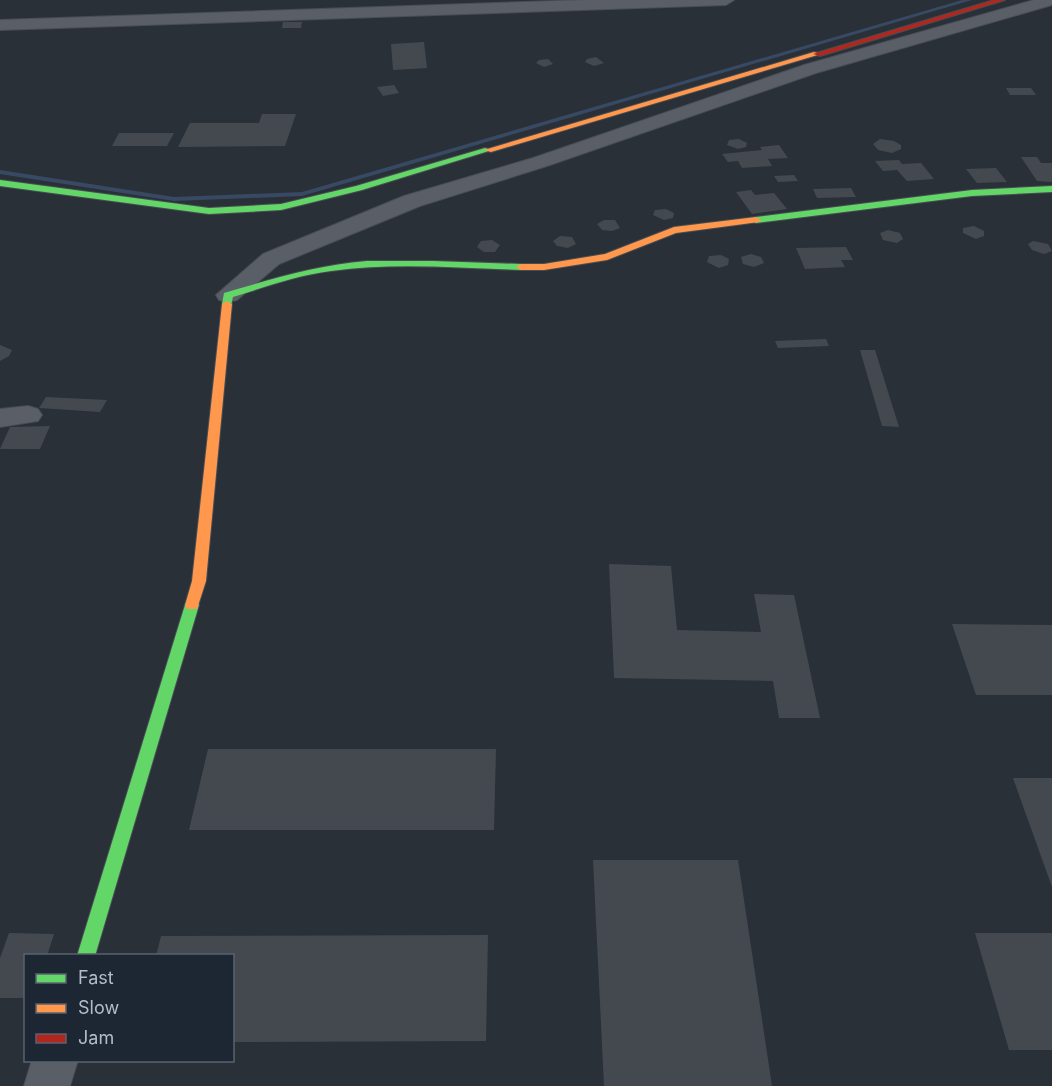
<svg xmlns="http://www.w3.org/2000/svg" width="1052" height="1086" viewBox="0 0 1052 1086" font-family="Inter,sans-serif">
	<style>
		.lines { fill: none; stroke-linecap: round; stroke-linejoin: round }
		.stream { fill: #384963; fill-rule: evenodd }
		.building { fill: #444950 }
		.street-casing { stroke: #484c53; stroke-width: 2 }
		.fast-casing { stroke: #484c53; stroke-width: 2 }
		.slow-casing { stroke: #484c53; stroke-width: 2 }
		.jam-casing { stroke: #484c53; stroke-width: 2 }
		.street { fill: #5a5e66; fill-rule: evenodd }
		.fast { fill: #63d668; fill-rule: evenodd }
		.slow { fill: #ff974d; fill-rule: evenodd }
		.jam { fill: #b3261e; fill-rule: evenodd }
	</style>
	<rect width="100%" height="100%" fill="#2a3038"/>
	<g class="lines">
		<polygon class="stream" points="962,0 972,0 302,196 174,201 0,174 0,170 174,197 302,192"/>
	</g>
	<g class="building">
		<polygon points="283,22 302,22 301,28 282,28"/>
		<polygon points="424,42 427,68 393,70 391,44"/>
		<polygon points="596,57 604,63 594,66 585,62 587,59"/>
		<polygon points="548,59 553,64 544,67 536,63 539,60"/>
		<polygon points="394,85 399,93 383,96 377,87"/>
		<polygon points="1006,88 1031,88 1036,95 1010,95"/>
		<polygon points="262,114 296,114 285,146 178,147 190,123 259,123"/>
		<polygon points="119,133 174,133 167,146 112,146"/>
		<polygon points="739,139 747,143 746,147 738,149 727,145 729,140"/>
		<polygon points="880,139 894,141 901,145 901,149 892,153 878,150 873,144"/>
		<polygon points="779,145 788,158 768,159 772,166 742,168 738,161 728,162 722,154 762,150 760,147"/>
		<polygon points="1021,157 1037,157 1041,163 1052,163 1052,182 1037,181"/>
		<polygon points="899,160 902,164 921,163 934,179 907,181 897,170 883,171 875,161"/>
		<polygon points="996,168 1007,182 977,183 966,169"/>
		<polygon points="794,175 798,181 778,182 774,176"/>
		<polygon points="851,188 856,197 817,198 813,189"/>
		<polygon points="751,190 755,195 774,193 787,209 752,214 736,192"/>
		<polygon points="666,209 674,213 673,218 664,220 653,215 655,210"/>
		<polygon points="604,220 615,220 620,228 612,231 602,230 597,224"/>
		<polygon points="974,226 984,231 984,236 976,239 963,233 963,228"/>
		<polygon points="888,230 900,233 903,239 897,243 883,240 880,233"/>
		<polygon points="560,236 572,237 576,244 568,248 557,246 553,241"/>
		<polygon points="492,240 500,245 495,252 484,252 477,247 481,241"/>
		<polygon points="1033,241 1048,244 1052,251 1044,254 1032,250 1028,244"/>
		<polygon points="846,247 853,260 841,260 845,267 805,269 796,248"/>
		<polygon points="751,254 761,257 764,263 754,267 743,264 741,257"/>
		<polygon points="721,255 729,259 728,265 719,268 707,262 709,256"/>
		<polygon points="826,339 829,346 778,348 775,341"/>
		<polygon points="0,345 12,350 9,356 0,361"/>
		<polygon points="860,350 875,350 899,427 882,426"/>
		<polygon points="46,397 107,400 100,412 39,408"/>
		<polygon points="50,426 40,449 0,449 10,427"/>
		<polygon points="609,564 671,566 677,630 761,632 754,594 794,595 820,718 779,718 773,681 614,678"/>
		<polygon points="952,624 1052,625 1052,695 976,695"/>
		<polygon points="208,749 496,749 494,830 189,830"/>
		<polygon points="1013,778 1052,778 1052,887"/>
		<polygon points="593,860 738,860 772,1086 604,1086"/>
		<polygon points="9,933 54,934 47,956 26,956 26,998 0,998 0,958"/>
		<polygon points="975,933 1052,933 1052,1050 1009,1050"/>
		<polygon points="488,935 486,1041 232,1042 232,956 156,956 161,936"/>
	</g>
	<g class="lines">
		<defs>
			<g id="street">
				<polygon points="584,0 734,0 726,5 0,30 0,20"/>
				<polygon points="1034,0 1052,0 1052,5 816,73 547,166 420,206 279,264 237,300 228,302 219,300 216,295 263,254 404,196 533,158 804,65"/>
				<polygon points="28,406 38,409 42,415 38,421 0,427 0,409"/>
				<polygon points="32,1060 78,1060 70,1086 24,1086"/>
			</g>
			<g id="fast">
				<polygon points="485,148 492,150 362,190 281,210 209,214 0,186 0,180 209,208 281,204 356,186"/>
				<polygon points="1052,186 1052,192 972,196 756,223 751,220 756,217 972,190"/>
				<path d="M367 261H433L521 264 526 267 521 270C458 268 394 262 331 271 298 275 265 287 233 297L231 306H223L222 304 224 293C272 279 317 265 367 261Z"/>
				<polygon points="192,599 197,601 199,605 95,956 77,956 185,605 187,601"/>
			</g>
			<g id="slow">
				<polygon points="814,52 821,54 491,152 484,150"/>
				<polygon points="756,217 761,220 759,222 676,233 607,260 544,270 521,270 516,267 521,264 544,264 605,254 674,227"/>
				<polygon points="227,301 232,304 206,581 197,609 187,609 185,605 192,581 222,304"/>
			</g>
			<polygon id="jam" points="994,0 1005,0 820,56 813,54"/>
		</defs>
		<use href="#street" class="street-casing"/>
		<use href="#fast" class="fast-casing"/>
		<use href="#slow" class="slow-casing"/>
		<use href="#jam" class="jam-casing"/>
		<use href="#street" class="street"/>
		<use href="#fast" class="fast"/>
		<use href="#slow" class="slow"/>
		<use href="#jam" class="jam"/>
	</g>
	<rect x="24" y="954" width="210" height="108" fill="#1d2633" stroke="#59626f" stroke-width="1.5"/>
	<rect x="36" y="974" width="30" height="9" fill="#63d668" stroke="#59626f" stroke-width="1.5"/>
	<text x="78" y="984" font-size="18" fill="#b4bcc9">Fast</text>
	<rect x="36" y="1004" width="30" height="9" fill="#ff974d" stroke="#59626f" stroke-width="1.5"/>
	<text x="78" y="1014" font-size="18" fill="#b4bcc9">Slow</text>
	<rect x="36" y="1034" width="30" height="9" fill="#b3261e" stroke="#59626f" stroke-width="1.5"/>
	<text x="78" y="1044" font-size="18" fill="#b4bcc9">Jam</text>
</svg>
